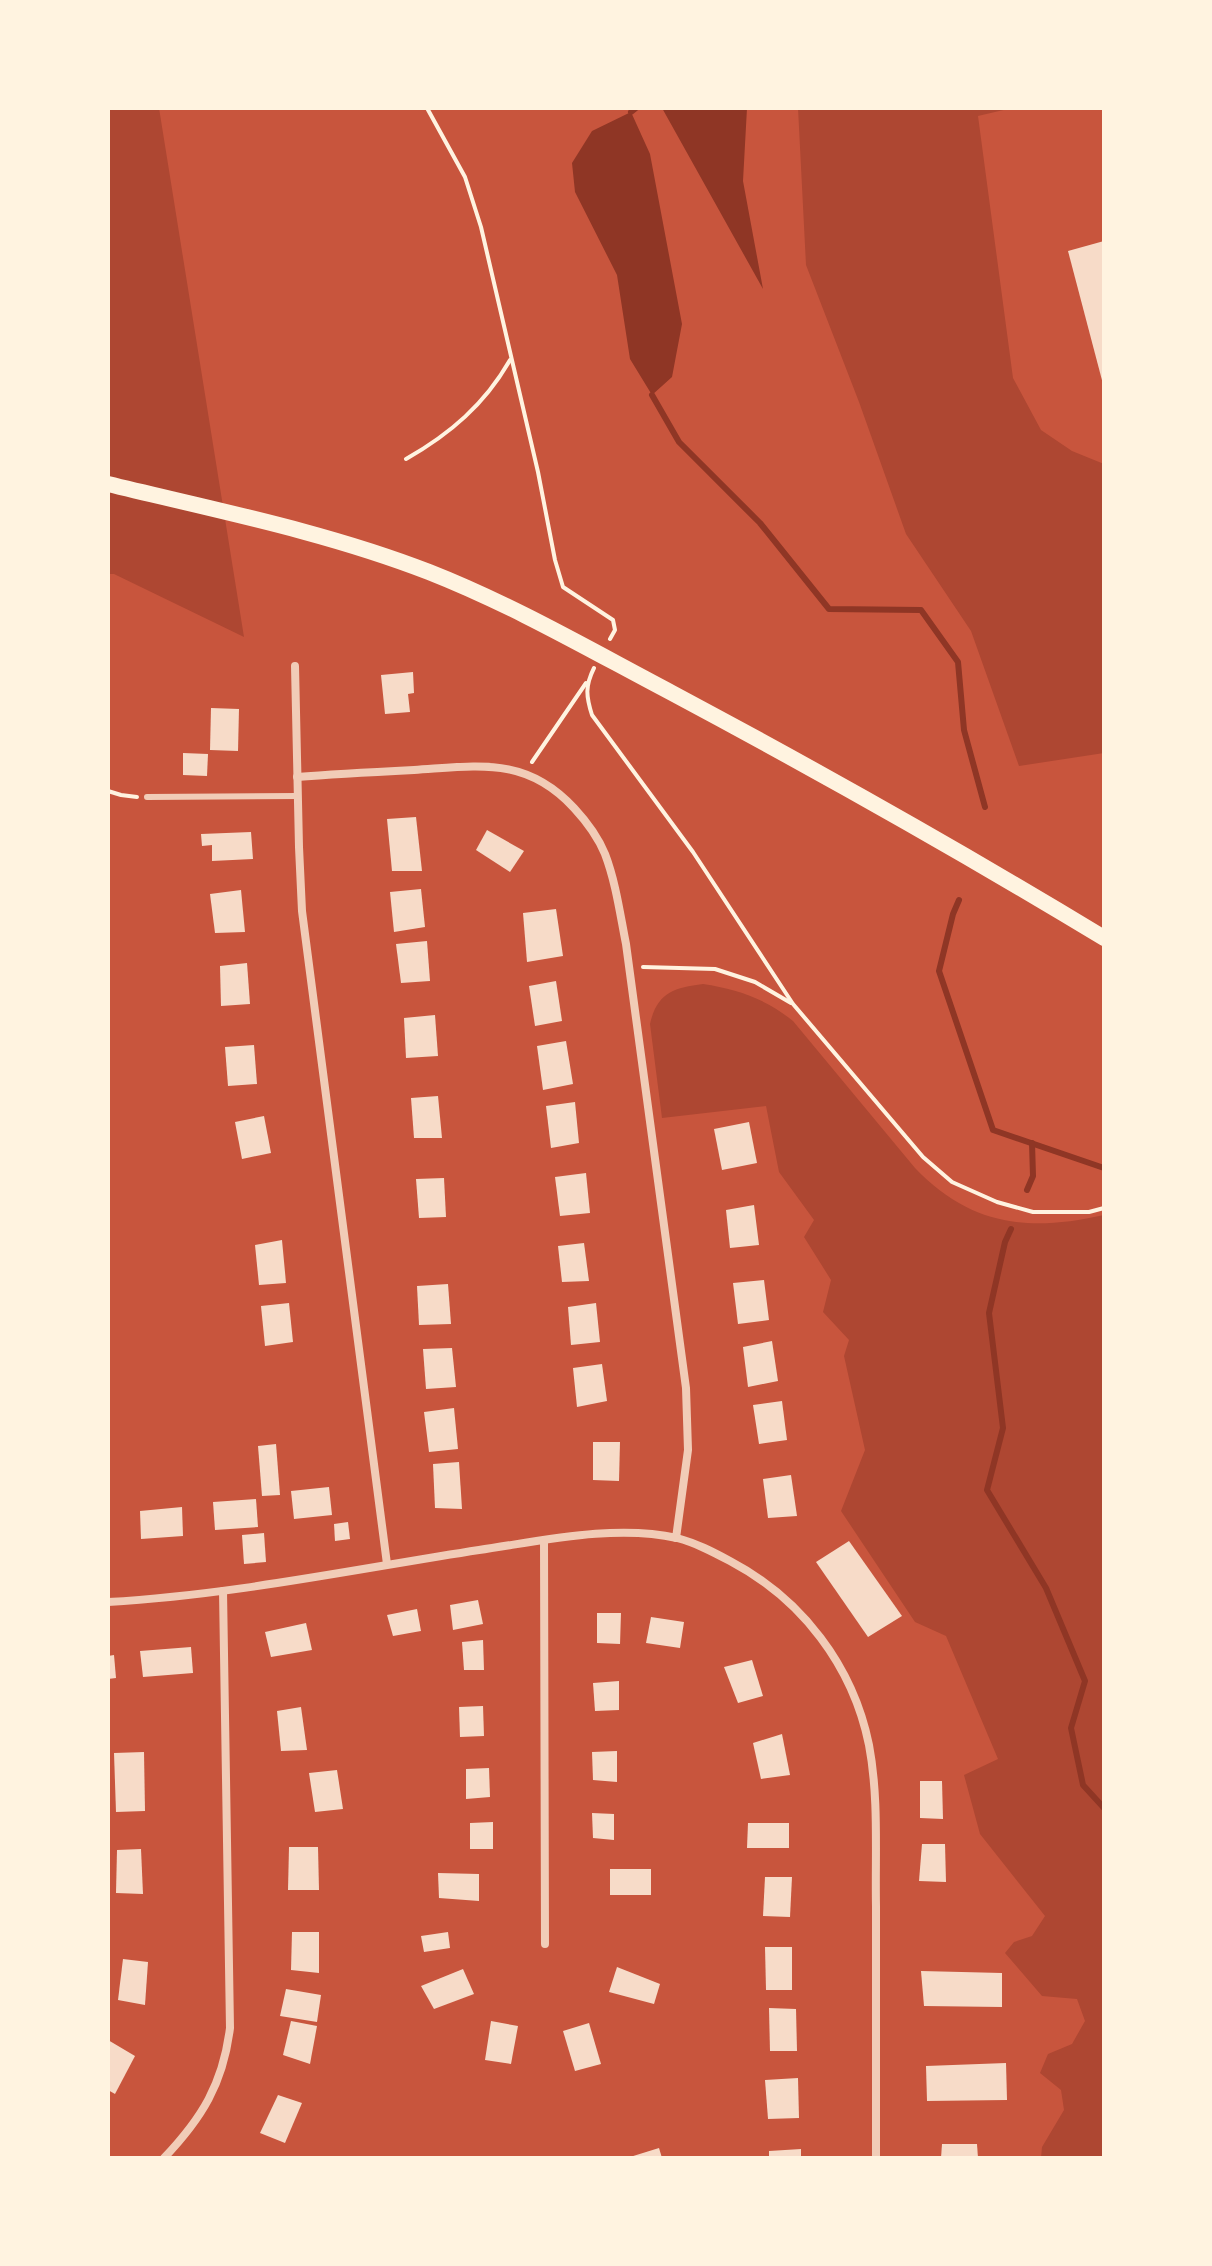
<svg xmlns="http://www.w3.org/2000/svg" width="1212" height="2266" viewBox="0 0 1212 2266" font-family="Overpass,sans-serif">
	<style>
		.green { fill: #ae4732 }
		.water { fill: #8f3625 }
		.lines { fill: none; stroke-linecap: round; stroke-linejoin: round }
		.stream { stroke: #8f3625; stroke-width: 6 }
		.building { fill: #f7dbc8 }
		.path { stroke: #fff3e0; stroke-width: 4 }
		.service { stroke: #f1ccb7; stroke-width: 6 }
		.minor { stroke: #f1ccb7; stroke-width: 8 }
		.secondary { stroke: #fff3e0; stroke-width: 16 }
	</style>
	<rect width="100%" height="100%" fill="#c8553d"/>
	<g class="green">
		<polygon points="108,108 159,108 244,637 114,574 108,574"/>
		<polygon points="798,108 1012,108 978,116 1013,378 1041,430 1072,451 1104,464 1104,753 1019,766 971,631 906,534 859,402 806,265"/>
		<path d="M703 984C737 989 766 999 793 1021L915 1168C971 1226 1028 1232 1104 1215V2158H1041L1042 2147 1064 2110 1061 2090 1040 2073 1048 2054 1072 2044 1085 2021 1077 1999 1042 1996 1005 1953 1014 1942 1032 1936 1045 1916 980 1834 964 1775 998 1759 946 1636 915 1622 841 1511 865 1450 844 1356 849 1340 823 1312 831 1280 804 1237 814 1220 779 1172 766 1106 662 1118 650 1024C657 993 673 988 703 984Z"/>
	</g>
	<g class="water">
		<polygon points="662,108 747,108 743,181 763,289"/>
		<polygon points="631,112 650,154 682,324 672,377 652,395 630,359 617,275 575,192 572,163 592,131"/>
	</g>
	<g class="lines">
		<g class="stream">
			<polyline points="631,112 636,108"/>
			<polyline points="652,395 679,442 760,523 829,609 921,610 958,662 964,730 985,807"/>
			<polyline points="959,900 953,914 939,971 993,1130 1104,1168"/>
			<polyline points="1027,1190 1033,1176 1032,1143"/>
			<polyline points="1011,1229 1005,1242 989,1313 1003,1428 987,1490 1046,1588 1085,1681 1071,1728 1083,1785 1104,1808"/>
		</g>
	</g>
	<g class="building">
		<polygon points="1104,241 1104,384 1103,384 1068,251"/>
		<polygon points="413,672 414,693 408,694 410,712 385,714 381,675"/>
		<polygon points="211,708 239,709 238,751 210,750"/>
		<polygon points="183,753 208,754 207,776 183,775"/>
		<polygon points="416,817 422,871 392,871 387,819"/>
		<polygon points="487,830 524,851 510,872 476,850"/>
		<polygon points="251,832 253,859 212,861 212,845 202,846 201,834"/>
		<polygon points="421,889 425,927 394,932 390,892"/>
		<polygon points="241,890 245,932 215,933 210,894"/>
		<polygon points="556,909 563,956 527,962 523,913"/>
		<polygon points="427,941 430,981 401,983 396,944"/>
		<polygon points="247,963 250,1004 221,1006 220,966"/>
		<polygon points="556,981 562,1021 535,1026 529,986"/>
		<polygon points="435,1015 438,1056 406,1058 404,1018"/>
		<polygon points="566,1041 573,1084 543,1090 537,1046"/>
		<polygon points="254,1045 257,1084 228,1086 225,1047"/>
		<polygon points="438,1096 442,1138 414,1138 411,1098"/>
		<polygon points="575,1102 579,1143 551,1148 546,1106"/>
		<polygon points="264,1116 271,1153 242,1159 235,1122"/>
		<polygon points="749,1122 757,1163 722,1170 714,1129"/>
		<polygon points="586,1173 590,1213 560,1216 555,1177"/>
		<polygon points="444,1178 446,1217 419,1218 416,1179"/>
		<polygon points="754,1205 759,1245 730,1248 726,1210"/>
		<polygon points="282,1240 286,1283 259,1285 255,1245"/>
		<polygon points="584,1243 589,1281 562,1282 558,1246"/>
		<polygon points="764,1280 769,1320 738,1324 733,1283"/>
		<polygon points="448,1284 451,1324 419,1325 417,1286"/>
		<polygon points="289,1303 293,1342 265,1346 261,1306"/>
		<polygon points="596,1303 600,1342 571,1345 568,1307"/>
		<polygon points="772,1341 778,1381 748,1387 743,1347"/>
		<polygon points="452,1348 456,1387 426,1389 423,1349"/>
		<polygon points="602,1364 607,1401 577,1407 573,1368"/>
		<polygon points="782,1401 787,1440 759,1444 753,1405"/>
		<polygon points="454,1408 458,1449 429,1452 424,1412"/>
		<polygon points="593,1442 620,1442 619,1481 593,1480"/>
		<polygon points="276,1444 280,1495 262,1496 258,1446"/>
		<polygon points="459,1462 462,1509 435,1508 433,1464"/>
		<polygon points="791,1475 797,1516 768,1518 763,1479"/>
		<polygon points="329,1487 332,1515 294,1519 291,1491"/>
		<polygon points="256,1499 258,1527 215,1530 213,1502"/>
		<polygon points="182,1507 183,1536 141,1539 140,1511"/>
		<polygon points="348,1522 350,1539 335,1541 334,1524"/>
		<polygon points="264,1533 266,1562 244,1564 242,1535"/>
		<polygon points="849,1541 902,1616 868,1637 816,1562"/>
		<polygon points="478,1600 483,1624 453,1630 450,1605"/>
		<polygon points="417,1609 421,1631 393,1636 387,1615"/>
		<polygon points="597,1613 621,1613 620,1644 597,1643"/>
		<polygon points="651,1617 684,1622 680,1648 646,1643"/>
		<polygon points="306,1623 312,1650 271,1657 265,1632"/>
		<polygon points="483,1640 484,1670 464,1670 462,1642"/>
		<polygon points="191,1647 193,1673 143,1677 140,1651"/>
		<polygon points="114,1655 116,1678 108,1679 108,1656"/>
		<polygon points="752,1660 763,1696 738,1703 724,1667"/>
		<polygon points="619,1681 619,1710 595,1711 593,1683"/>
		<polygon points="483,1706 484,1736 460,1737 459,1707"/>
		<polygon points="301,1707 307,1750 281,1751 277,1711"/>
		<polygon points="782,1734 790,1775 761,1779 753,1743"/>
		<polygon points="617,1751 617,1782 593,1780 592,1752"/>
		<polygon points="144,1752 145,1811 116,1812 114,1753"/>
		<polygon points="489,1768 490,1797 466,1799 466,1769"/>
		<polygon points="337,1770 343,1809 315,1812 309,1773"/>
		<polygon points="920,1781 942,1781 943,1819 920,1818"/>
		<polygon points="592,1813 614,1814 614,1840 593,1838"/>
		<polygon points="493,1822 493,1849 470,1849 470,1823"/>
		<polygon points="748,1823 789,1823 789,1848 747,1848"/>
		<polygon points="922,1844 945,1844 946,1882 919,1881"/>
		<polygon points="289,1847 318,1847 319,1890 288,1890"/>
		<polygon points="141,1849 143,1894 116,1893 117,1850"/>
		<rect x="610" y="1869" width="41" height="26"/>
		<polygon points="438,1873 479,1874 479,1901 439,1898"/>
		<polygon points="765,1877 792,1877 790,1917 763,1916"/>
		<polygon points="292,1932 319,1932 319,1973 291,1970"/>
		<polygon points="448,1932 450,1948 424,1952 421,1936"/>
		<polygon points="765,1947 792,1947 792,1990 766,1990"/>
		<polygon points="123,1959 148,1962 145,2005 118,2000"/>
		<polygon points="617,1967 660,1984 654,2004 609,1992"/>
		<polygon points="463,1969 474,1994 434,2009 421,1986"/>
		<polygon points="921,1971 1002,1973 1002,2007 924,2006"/>
		<polygon points="286,1989 321,1995 317,2022 280,2016"/>
		<polygon points="769,2008 796,2009 797,2051 770,2051"/>
		<polygon points="291,2021 317,2026 310,2064 283,2055"/>
		<polygon points="491,2021 518,2026 511,2064 485,2060"/>
		<polygon points="589,2023 601,2064 575,2071 563,2031"/>
		<polygon points="108,2040 135,2056 115,2094 108,2090"/>
		<polygon points="1006,2063 1007,2100 927,2101 926,2066"/>
		<polygon points="798,2078 799,2118 768,2119 765,2080"/>
		<polygon points="278,2095 302,2103 285,2143 260,2133"/>
		<polygon points="942,2144 977,2144 978,2158 941,2158"/>
		<polygon points="659,2148 662,2158 630,2158 630,2157"/>
		<polygon points="801,2149 801,2158 769,2158 769,2151"/>
	</g>
	<g class="lines">
		<g class="path">
			<polyline points="427,108 465,177 481,227 538,472 555,560 563,587 613,620 615,630 610,639"/>
			<path d="M406 459C450 434 485 404 510 360"/>
			<path d="M594 668C585 686 586 696 592 715L693 852 793 1004 923 1157 952 1182 997 1202 1033 1212H1089L1104 1208"/>
			<polyline points="532,762 586,683"/>
			<polyline points="108,791 121,795 137,797"/>
			<polyline points="643,967 715,969 755,982 791,1003"/>
		</g>
		<polyline class="service" points="147,797 298,796"/>
		<g class="minor">
			<polyline points="295,666 299,847 302,911 387,1564"/>
			<path d="M297 777C336 774 375 772 414 770 479 766 526 756 574 808 587 822 598 837 605 854 616 883 620 914 626 944L686 1388 688 1450 676 1538"/>
			<polyline points="544,1541 545,1944"/>
			<path d="M108 1602C232 1595 356 1569 479 1550 541 1541 615 1524 677 1538 696 1543 713 1552 730 1561 802 1599 853 1666 869 1745 879 1798 875 1853 876 1906 876 1990 876 2074 876 2158"/>
			<path d="M164 2158C202 2118 223 2084 230 2028L223 1591"/>
		</g>
		<path class="secondary" d="M108 484C215 510 326 532 429 572 513 605 592 651 672 693 818 771 962 852 1104 938"/>
	</g>
	<rect width="1212" height="2266" fill="none" stroke="#fff3e0" stroke-width="220"/>
</svg>
